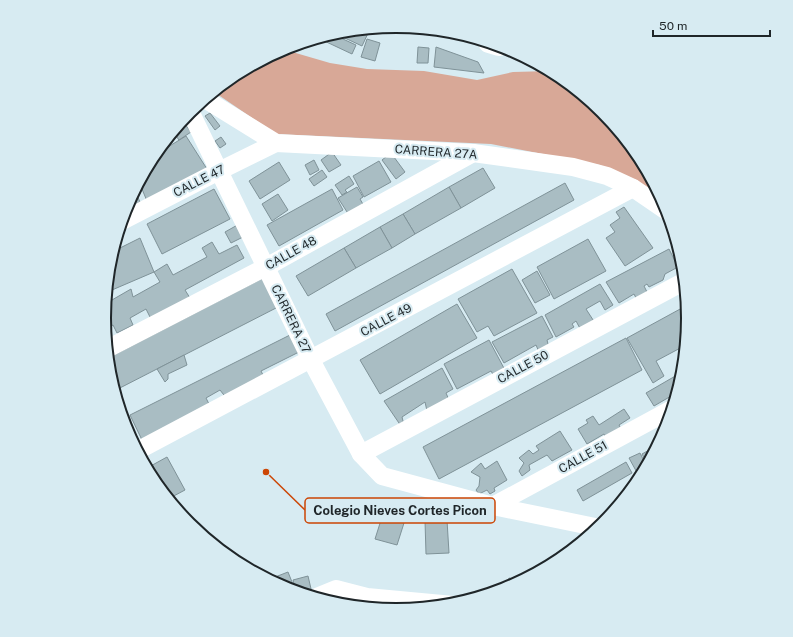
<svg xmlns="http://www.w3.org/2000/svg" width="793" height="637" viewBox="0 0 793 637" font-family="'Public Sans',sans-serif">
	<style>
		.green { fill: #d8a897 }
		.building { fill: #a9bdc3; stroke: #7f9298 }
		.lines { fill: none; stroke-linecap: round; stroke-linejoin: round }
		.minor { stroke: #fff; stroke-width: 18 }
		.highway { stroke: #fff; stroke-width: 22 }
		.labels { text-anchor: middle; stroke-width: 4; stroke-linejoin: round; paint-order: stroke }
		.street-label { font-size: 12px; fill: #1f2629; stroke: #d7ebf2 }
		.rim { fill: none; stroke: #1f2629; stroke-width: 2 }
		.leader { fill: none; stroke: #cc4605; stroke-width: 1.5 }
		.callout-dot { fill: #cc4605; stroke: #d7ebf2; stroke-width: 1.5 }
		.callout { fill: #d7ebf2; stroke: #cc4605; stroke-width: 1.5 }
		.callout-label { font-size: 13px; text-anchor: middle; font-weight: bold; fill: #1f2629 }
	</style>
	<rect width="100%" height="100%" fill="#d7ebf2"/>
	<polygon class="green" points="282,49 330,63 367,69 424,71 477,80 513,72 550,71 559,75 603,112 640,156 663,199 600,165 491,144 276,134 214,92 234,75"/>
	<g class="building">
		<polygon points="370,29 362,46 334,33 340,32"/>
		<polygon points="332,34 356,45 352,54 318,38"/>
		<polygon points="367,39 380,43 375,61 361,57"/>
		<polygon points="418,47 429,48 428,63 417,63"/>
		<polygon points="436,47 478,62 484,73 434,67"/>
		<polygon points="210,113 220,126 215,130 205,116"/>
		<polygon points="182,120 191,132 179,140 173,132"/>
		<polygon points="186,136 207,169 147,201 139,182 153,156"/>
		<polygon points="221,137 226,144 220,148 215,141"/>
		<polygon points="332,152 341,165 329,172 321,160"/>
		<polygon points="391,153 405,172 396,179 382,160"/>
		<polygon points="314,160 319,170 310,175 305,165"/>
		<polygon points="379,161 391,182 364,197 353,176"/>
		<polygon points="279,162 290,180 260,199 249,181"/>
		<polygon points="483,168 495,188 461,208 449,187"/>
		<polygon points="322,170 327,177 314,186 309,179"/>
		<polygon points="349,176 354,184 345,190 347,192 342,195 335,185"/>
		<polygon points="565,183 574,200 335,331 326,314"/>
		<polygon points="357,187 363,197 360,199 364,206 349,215 338,198"/>
		<polygon points="449,187 461,208 415,234 403,214"/>
		<polygon points="214,189 230,219 162,254 147,224"/>
		<polygon points="332,189 343,210 279,246 267,225"/>
		<polygon points="135,191 140,202 125,210 126,206"/>
		<polygon points="278,194 288,210 272,221 262,204"/>
		<polygon points="624,207 653,248 625,266 606,238 615,232 610,225 620,218 616,212"/>
		<polygon points="403,214 415,234 392,248 380,227"/>
		<polygon points="241,223 247,235 231,243 225,232"/>
		<polygon points="380,227 392,248 356,268 344,248"/>
		<polygon points="140,238 154,272 112,290 108,282 110,261 112,252"/>
		<polygon points="588,239 606,271 554,299 537,267"/>
		<polygon points="212,242 219,254 237,245 244,258 185,290 190,298 151,319 146,309 130,318 133,325 117,333 113,325 105,329 104,318 105,304 131,289 133,297 160,282 154,272 167,264 173,275 207,257 202,248"/>
		<polygon points="344,248 356,268 308,296 296,276"/>
		<polygon points="669,249 678,267 665,274 663,280 649,287 647,284 644,286 649,296 638,302 634,294 619,303 606,282"/>
		<polygon points="512,269 537,313 494,336 488,326 477,332 458,299"/>
		<polygon points="537,271 550,295 535,303 522,280"/>
		<polygon points="263,278 278,307 114,391 110,375 108,358"/>
		<polygon points="600,284 613,305 605,310 600,301 586,309 597,326 583,334 576,321 572,324 574,327 556,337 545,315"/>
		<polygon points="457,304 477,338 380,394 360,360"/>
		<polygon points="682,308 689,320 686,345 656,361 664,376 653,383 627,338"/>
		<polygon points="542,316 553,337 547,340 549,348 539,352 536,345 504,363 492,342"/>
		<polygon points="290,335 299,352 261,371 265,379 227,399 220,390 206,398 210,406 142,440 130,415"/>
		<polygon points="626,338 642,370 439,479 423,447"/>
		<polygon points="489,340 506,372 495,378 491,371 457,389 444,364"/>
		<polygon points="184,355 187,365 168,374 168,379 165,382 157,369"/>
		<polygon points="442,368 453,389 446,393 449,400 427,411 425,402 402,417 404,425 401,426 384,401"/>
		<polygon points="684,371 683,376 678,392 654,406 646,393"/>
		<polygon points="624,409 630,418 619,425 622,431 607,440 604,434 587,444 578,429 588,423 586,420 593,416 599,425"/>
		<polygon points="125,415 139,441 133,444 126,430 122,417"/>
		<polygon points="560,431 572,450 552,461 547,455 529,465 530,470 522,476 519,471 524,463 519,458 529,450 533,454 539,450 536,446"/>
		<polygon points="660,444 648,465 642,454"/>
		<polygon points="640,453 647,467 642,477 640,478 629,458"/>
		<polygon points="167,457 185,490 168,499 153,481 147,468"/>
		<polygon points="497,461 507,480 494,488 495,491 490,494 487,490 479,494 476,490 479,486 480,477 471,472 481,463 485,469"/>
		<polygon points="626,462 632,473 583,501 577,490"/>
		<polygon points="382,517 404,523 397,545 375,539"/>
		<polygon points="447,520 449,553 426,554 425,521"/>
		<polygon points="288,572 296,592 284,589 271,582 270,579"/>
		<polygon points="308,576 312,593 304,595 296,592 293,580"/>
		<polygon points="509,578 518,580 517,584 507,589"/>
	</g>
	<g class="lines">
		<g class="minor">
			<polyline points="205,99 276,143 473,153 573,167 607,176 633,188 668,212"/>
			<polyline points="190,111 219,171 311,360 361,454 382,476 493,506 600,528"/>
			<polyline points="122,221 219,171 276,143"/>
			<polyline points="107,349 266,267 473,153"/>
			<polyline points="137,451 633,188"/>
			<polyline points="361,454 685,281"/>
			<polyline points="493,506 674,408"/>
			<polyline points="314,598 336,589 367,597 453,605"/>
		</g>
		<polyline class="highway" points="489,42 499,45"/>
	</g>
	<g class="labels">
		<g class="street-label">
			<text transform="translate(436 152) rotate(4)" y="4">CARRERA 27A</text>
			<text transform="translate(199 181) rotate(-27)" y="4">CALLE 47</text>
			<text transform="translate(291 253) rotate(-29)" y="4">CALLE 48</text>
			<text transform="translate(291 319) rotate(64)" y="4">CARRERA 27</text>
			<text transform="translate(386 320) rotate(-28)" y="4">CALLE 49</text>
			<text transform="translate(523 367) rotate(-28)" y="4">CALLE 50</text>
			<text transform="translate(583 457) rotate(-29)" y="4">CALLE 51</text>
		</g>
	</g>
	<path d="M0 0H793V637H0ZM111 318a285 285 0 1 1 570 0a285 285 0 1 1-570 0Z" fill="#d7ebf2" fill-rule="evenodd"/>
	<path class="rim" d="M111 318a285 285 0 1 1 570 0a285 285 0 1 1-570 0Z"/>
	<path class="leader" d="M266 472L305 510"/>
	<circle class="callout-dot" cx="266" cy="472" r="4"/>
	<rect class="callout" x="305" y="498" width="190" height="25" rx="4"/>
	<g class="callout-label">
		<text x="400" y="515">Colegio Nieves Cortes Picon</text>
	</g>
	<path d="M653 30v6h117v-6" fill="none" stroke="#1f2629" stroke-width="2"/>
	<text x="659" y="30" font-size="12" fill="#1f2629" stroke="#d7ebf2" stroke-width="3" paint-order="stroke">50 m</text>
</svg>
